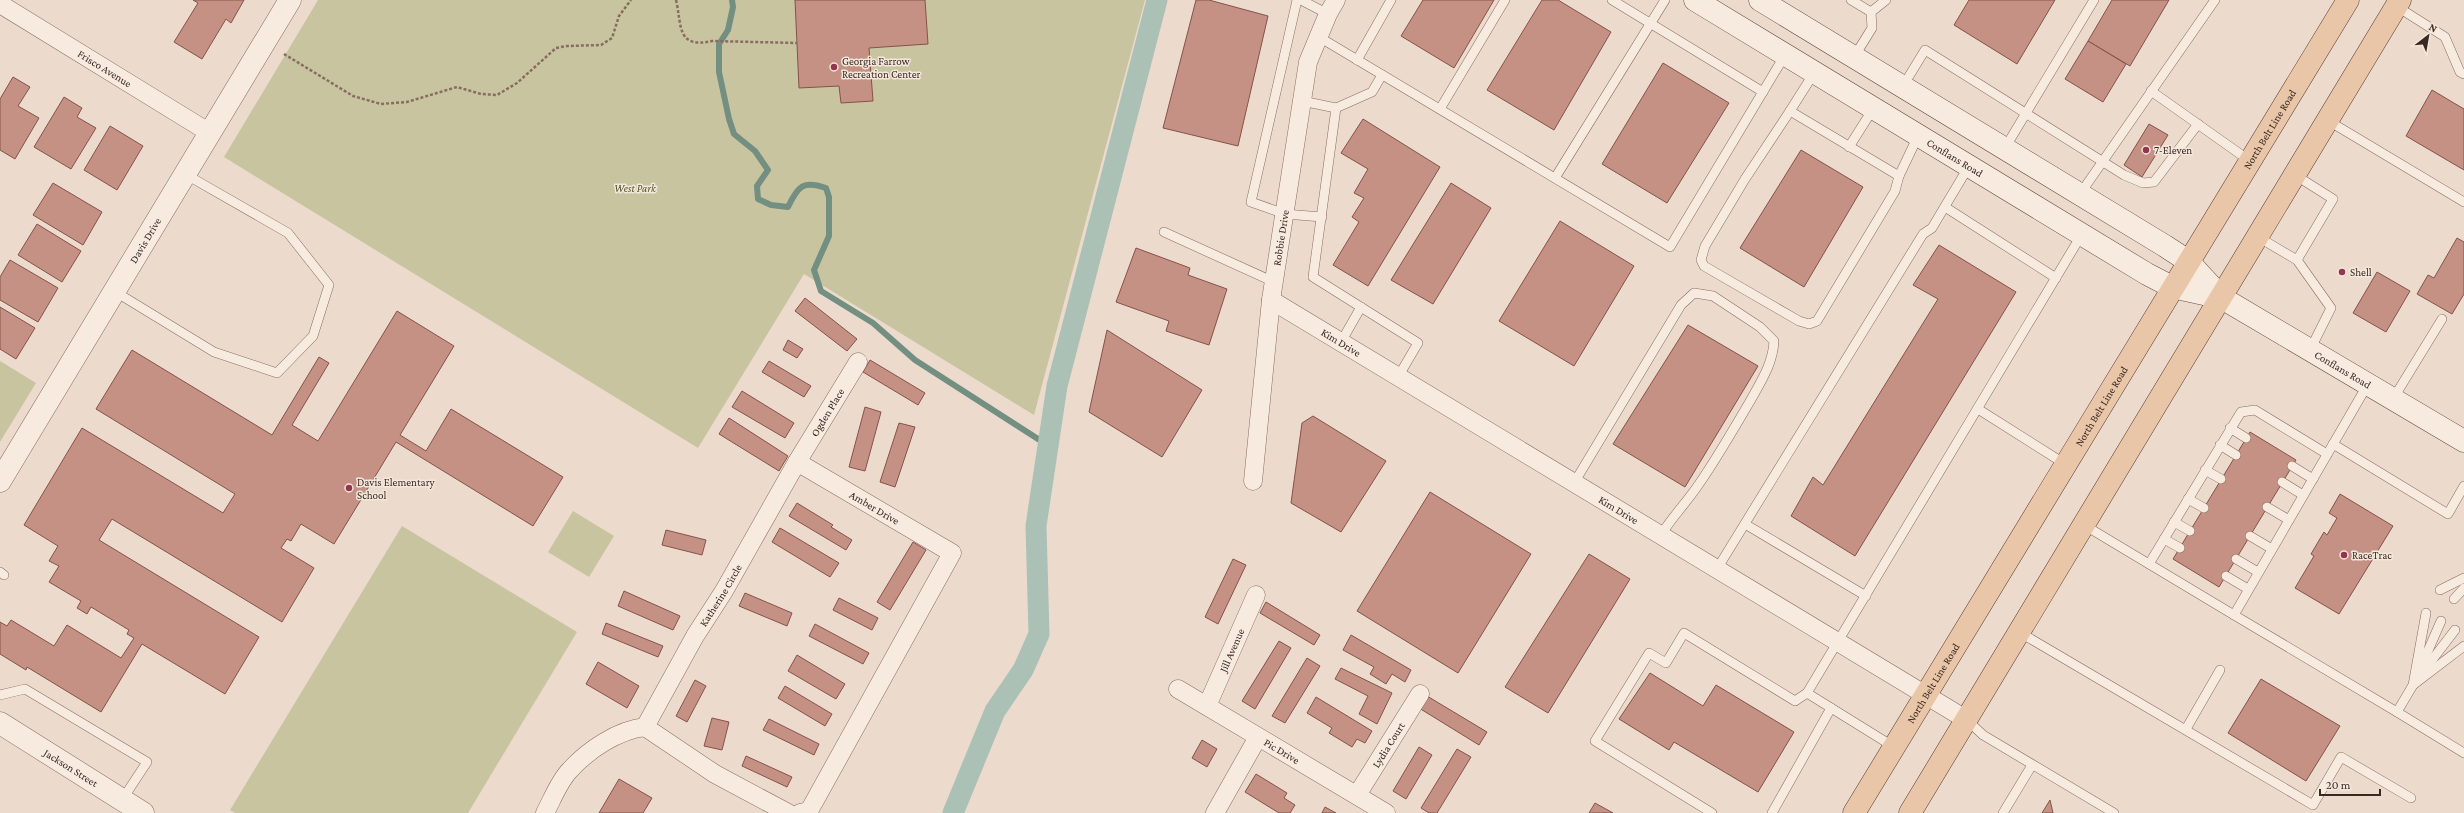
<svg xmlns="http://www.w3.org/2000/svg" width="2464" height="813" viewBox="0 0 2464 813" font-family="'Crimson Pro',serif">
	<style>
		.green { fill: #c9c4a0 }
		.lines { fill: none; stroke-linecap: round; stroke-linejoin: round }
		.stream { stroke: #738f81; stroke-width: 6 }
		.canal { stroke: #acc1b6; stroke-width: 21 }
		.building { fill: #c69185; stroke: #855249 }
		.service-casing { stroke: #886c61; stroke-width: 10 }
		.minor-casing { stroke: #886c61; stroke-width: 19 }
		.tertiary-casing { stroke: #886c61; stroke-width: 23 }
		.secondary-casing { stroke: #6a4e44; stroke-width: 23 }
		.primary-casing { stroke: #563c34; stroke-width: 23 }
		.path { stroke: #886c61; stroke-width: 2.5; stroke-dasharray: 3 2; stroke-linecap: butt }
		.service { stroke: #f7eadf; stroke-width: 9 }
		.minor { stroke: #f7eadf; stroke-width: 18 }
		.tertiary { stroke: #f7eadf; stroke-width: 22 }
		.secondary { stroke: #f7eadf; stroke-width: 22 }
		.primary { stroke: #eac6a8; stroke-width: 22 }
		.poi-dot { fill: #91364c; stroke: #f4e7db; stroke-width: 1.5 }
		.labels { text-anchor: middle; stroke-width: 3; stroke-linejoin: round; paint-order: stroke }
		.poi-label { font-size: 11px; fill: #3a2923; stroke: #f4e7db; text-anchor: start }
		.street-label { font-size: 11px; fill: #3a2923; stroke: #f4e7db }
		.park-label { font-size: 11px; font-style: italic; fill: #54542b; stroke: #f4e7db }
	</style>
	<rect width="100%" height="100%" fill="#ecdbcc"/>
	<g class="green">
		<polygon points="318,0 1145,0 1034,415 804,274 698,448 224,157"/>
		<polygon points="0,361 36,383 0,442"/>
		<polygon points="573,511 614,536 589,577 548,552"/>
		<polygon points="402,526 577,632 468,813 235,813 230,810"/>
	</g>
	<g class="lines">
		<path class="stream" d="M732 0 733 7 728 30 719 44V72L729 119 734 134 755 151 768 170 757 186 758 199 771 205 788 207C798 186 803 180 826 188L829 197V236L814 270 821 291 873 323 915 360 1049 446"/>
		<polyline class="canal" points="953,813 995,711 1023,670 1039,634 1036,526 1057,386 1157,0"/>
	</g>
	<g class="building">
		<polygon points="193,0 244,0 231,23 226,19 202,59 174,42 198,3"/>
		<polygon points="795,0 925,0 928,44 869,48 873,101 841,103 839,86 799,88"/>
		<polygon points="1196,0 1209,0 1268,16 1238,146 1163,128"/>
		<polygon points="1423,0 1494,0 1454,68 1401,36"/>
		<polygon points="1542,0 1558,0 1611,32 1554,130 1487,90"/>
		<polygon points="1969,0 2055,0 2017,64 1954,25"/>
		<polygon points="2112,0 2169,0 2130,66 2088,41"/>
		<polygon points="2088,41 2126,64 2103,102 2065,79"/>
		<polygon points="1663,63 1729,103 1667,203 1602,164"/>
		<polygon points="13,77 30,87 18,106 39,118 15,159 0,150 0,99"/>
		<polygon points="2432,90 2464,109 2464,170 2406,136"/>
		<polygon points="64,97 82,108 77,117 96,128 71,169 34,147"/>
		<polygon points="1363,119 1440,167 1368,286 1333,265 1359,222 1352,217 1364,198 1354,193 1368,169 1341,153"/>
		<polygon points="2149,124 2168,135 2142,177 2124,165"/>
		<polygon points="110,126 143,146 117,190 84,170"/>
		<polygon points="1801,150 1863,187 1804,287 1740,248"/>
		<polygon points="53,183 102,212 83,245 33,215"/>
		<polygon points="1451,183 1491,208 1433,304 1391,280"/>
		<polygon points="1560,221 1634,266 1574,366 1499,321"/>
		<polygon points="37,224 81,251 62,282 18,255"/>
		<polygon points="2457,238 2464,242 2464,294 2452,314 2417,294 2428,275 2434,278"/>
		<polygon points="1939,245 2016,292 1855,556 1791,516 1813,477 1823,485 1938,299 1913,285"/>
		<polygon points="1136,248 1190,268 1188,275 1227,289 1209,345 1166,331 1169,321 1116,302"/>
		<polygon points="10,260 58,288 38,322 0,300 0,277"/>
		<polygon points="2377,272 2410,291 2386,332 2353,313"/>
		<polygon points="805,298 857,339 847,351 795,311"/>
		<polygon points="0,307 35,328 16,359 0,349"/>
		<polygon points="397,311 454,346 400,435 426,451 451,409 563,477 533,526 396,442 334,544 301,524 291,541 287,539 281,548 314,568 282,622 112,519 99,540 259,637 225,694 142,644 101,712 27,667 26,670 0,654 0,622 7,626 11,620 54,646 67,625 121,658 134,638 127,634 129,630 91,607 87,614 77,608 81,601 49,582 59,566 49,561 58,546 24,525 82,428 223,513 235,494 96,409 132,350 272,435 319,357 329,363 292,425 318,441"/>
		<polygon points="1688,325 1758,366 1685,487 1613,444"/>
		<polygon points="1107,330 1202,390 1162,457 1089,412"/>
		<polygon points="788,340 803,349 797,358 783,350"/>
		<polygon points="870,360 925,393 918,405 863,372"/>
		<polygon points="769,361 811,386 804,397 762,372"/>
		<polygon points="742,391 794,423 785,438 732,407"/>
		<polygon points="865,407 881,412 865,471 849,467"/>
		<polygon points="1313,416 1386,461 1341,532 1291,503 1302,423"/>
		<polygon points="729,418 788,456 779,471 719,434"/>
		<polygon points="899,423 915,427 895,487 880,482"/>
		<polygon points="2250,432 2296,460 2219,587 2173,559"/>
		<polygon points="1430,492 1531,554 1458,673 1357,611"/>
		<polygon points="2340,494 2393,526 2339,614 2295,588 2314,556 2311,554 2324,532 2327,535 2337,518 2329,513"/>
		<polygon points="797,503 833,525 831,527 852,540 846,550 789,516"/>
		<polygon points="780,528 839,563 830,577 772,542"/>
		<polygon points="666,530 706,540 702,555 662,545"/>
		<polygon points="913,542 926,550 890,610 877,602"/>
		<polygon points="1589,554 1630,579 1548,713 1505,687"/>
		<polygon points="1233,559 1246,565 1218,624 1205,617"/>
		<polygon points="624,591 680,616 673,630 618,606"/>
		<polygon points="745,593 792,613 787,626 739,606"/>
		<polygon points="839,598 878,618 872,630 833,610"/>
		<polygon points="1266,602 1320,635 1314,645 1260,613"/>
		<polygon points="606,623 663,646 658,657 602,634"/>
		<polygon points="815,624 869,653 863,664 809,636"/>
		<polygon points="1351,635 1411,670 1405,682 1392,674 1386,684 1370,674 1374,667 1343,650"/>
		<polygon points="1279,641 1291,648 1255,709 1242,701"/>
		<polygon points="797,655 845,684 836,699 788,671"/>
		<polygon points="1307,658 1320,666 1285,723 1272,716"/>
		<polygon points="598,662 639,686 627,708 586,684"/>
		<polygon points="1341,668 1392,693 1377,724 1359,714 1368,696 1335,679"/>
		<polygon points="1650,673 1703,706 1716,685 1794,732 1758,792 1674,742 1669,750 1619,719"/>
		<polygon points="2261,679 2340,726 2306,781 2228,733"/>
		<polygon points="695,680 706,686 687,722 676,716"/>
		<polygon points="785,686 832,714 825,726 778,698"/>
		<polygon points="1427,696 1487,732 1479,745 1419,708"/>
		<polygon points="1316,697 1372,731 1365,743 1357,739 1352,747 1329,733 1332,728 1307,713"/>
		<polygon points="712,718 729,722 722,750 704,746"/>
		<polygon points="769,719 819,744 814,755 763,730"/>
		<polygon points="1202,740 1217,749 1207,767 1192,758"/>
		<polygon points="1419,747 1432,755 1406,799 1393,791"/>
		<polygon points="1457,749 1471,757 1437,813 1429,813 1421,808"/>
		<polygon points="746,756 792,777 787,787 742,766"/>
		<polygon points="1256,774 1287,793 1284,798 1295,805 1290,813 1279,813 1245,792"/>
		<polygon points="619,779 652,798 643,813 599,813"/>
		<polygon points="2050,800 2053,813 2042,813"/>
		<polygon points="1595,803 1613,813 1589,813"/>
		<polygon points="1325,807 1336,813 1322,813"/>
	</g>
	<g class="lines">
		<defs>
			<g id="service">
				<polyline points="1297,0 1251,202 1285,214 1322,217"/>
				<polyline points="1301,0 1328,14"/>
				<polyline points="1612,0 1763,92"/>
				<polyline points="1851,0 1871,12 1886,0"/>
				<polyline points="2396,6 2445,37 2460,72 2464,74"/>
				<polyline points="1319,37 1670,247 1785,55"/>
				<polyline points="1854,57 1872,28 1871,12"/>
				<polyline points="1357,60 1391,0"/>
				<polyline points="1814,73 1790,111 1899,176"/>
				<polyline points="1903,86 1925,50 2124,175 2143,183 2154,182 2198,124"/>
				<polyline points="2151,91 2250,161"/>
				<polyline points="1302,101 1336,108 1313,277 1418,343 1398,377"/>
				<polyline points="1336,108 1372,92 1382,75"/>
				<polyline points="1440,109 1505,0"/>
				<polyline points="1790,111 1745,179 1705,246 1701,260 1704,266 1799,321 1809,324 1817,321 1895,191 1899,176 1918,136"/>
				<polyline points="2327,120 2464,202"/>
				<polyline points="1849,147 1873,109"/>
				<polyline points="2005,148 2094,0"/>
				<polyline points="1555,178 1665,0"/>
				<polyline points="2080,194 2215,0"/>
				<polyline points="1945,207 2056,278"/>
				<polyline points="1164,232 1274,282"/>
				<polyline points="2258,237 2297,260 2333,199 2295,175"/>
				<polyline points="2297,260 2331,308 2310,350"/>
				<polyline points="114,291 214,352 277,373 313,336 329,285 288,233 185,174"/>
				<polyline points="1341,342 1361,307"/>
				<polyline points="2393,399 2442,319"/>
				<polyline points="1978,409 2065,464"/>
				<polyline points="2230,428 2246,438"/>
				<polyline points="2333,444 2448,514 2464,486"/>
				<polyline points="2220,445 2236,455"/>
				<polyline points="2292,466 2313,479"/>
				<polyline points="2205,470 2221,479"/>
				<polyline points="2282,482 2303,495"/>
				<path d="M1574 483 1681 305 1694 293 1713 296 1760 327 1774 341C1773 364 1760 383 1749 403 1733 430 1717 458 1699 484 1687 502 1672 517 1661 535"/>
				<polyline points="2188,499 2204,508"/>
				<polyline points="2267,507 2289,520"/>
				<polyline points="2174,522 2190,531"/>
				<polyline points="1745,524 1866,596"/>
				<polyline points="2084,525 2234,615 2368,384"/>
				<polyline points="2250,536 2272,549"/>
				<polyline points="2164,539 2180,548"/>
				<polyline points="2236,559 2258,572"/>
				<polyline points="2149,564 2241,412 2255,410 2327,454"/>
				<polyline points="1717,569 1923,234 1932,228 1969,166"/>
				<polyline points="0,572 4,575"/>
				<polyline points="2226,576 2248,589"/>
				<polyline points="2440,590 2464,578"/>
				<polyline points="2454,599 2464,588"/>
				<polyline points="2426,613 2413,685 2397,712 2464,753"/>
				<polyline points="2234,615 2397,712"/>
				<polyline points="2019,632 2313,805 2341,757 2411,798"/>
				<polyline points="2420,669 2441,621"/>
				<polyline points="2422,673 2455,630"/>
				<polyline points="2413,685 2464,646"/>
				<polyline points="0,695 25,689 147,762 122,800"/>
				<polyline points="1967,720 1983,735 2114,813"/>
				<polyline points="2186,729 2220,670"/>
				<polyline points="1894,747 1807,693 2082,234"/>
				<polyline points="1712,813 1595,741 1649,653 1666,663 1684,633 1795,701 1807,693"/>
				<polyline points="1772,813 1831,708"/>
				<polyline points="2003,813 2032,765"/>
			</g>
			<g id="minor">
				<path id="s1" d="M0 4 210 133"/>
				<path id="s2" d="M1271 300 1967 720"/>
				<path id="s3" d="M797 462 952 553 809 811 800 813"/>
				<path id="s4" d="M1253 481 1271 300 1308 62 1328 14 1336 0"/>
				<path id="s5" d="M1178 689 1386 813"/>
				<path id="s6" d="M1207 706 1256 595"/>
				<path id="s7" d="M1357 795 1420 694"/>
				<path d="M545 813C552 800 559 781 570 770 588 750 618 730 645 727"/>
				<path id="s8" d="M788 813 715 774 645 727 695 636 724 591 797 462 858 362"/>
				<polyline points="1215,813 1258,737"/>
			</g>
			<g id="tertiary">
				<path id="s9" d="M0 481 290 0"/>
				<path id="s10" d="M0 723 143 813"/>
			</g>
			<g id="secondary">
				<path id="s11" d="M1695 0 2147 274 2172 287 2222 298"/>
				<path id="s12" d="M1760 0 2165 246 2188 261 2222 298 2464 441"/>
			</g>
			<g id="primary">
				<path id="s13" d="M1854 813 2348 0"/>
				<path d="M1910 813C2074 542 2237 271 2400 0"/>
			</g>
		</defs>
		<use href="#service" class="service-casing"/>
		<use href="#minor" class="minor-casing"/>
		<use href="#tertiary" class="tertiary-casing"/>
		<use href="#secondary" class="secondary-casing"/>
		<use href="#primary" class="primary-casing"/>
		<g class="path">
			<path d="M676 0C682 25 676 49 712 41L797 43"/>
			<polyline points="284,54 353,96 381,104 407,102 457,87 481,94 497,95 517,83 556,48 567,46 601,45 612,38 619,16 631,0"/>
		</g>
		<use href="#service" class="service"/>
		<use href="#minor" class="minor"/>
		<use href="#tertiary" class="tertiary"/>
		<use href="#secondary" class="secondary"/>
		<use href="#primary" class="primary"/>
	</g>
	<g class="poi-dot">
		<circle cx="834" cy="67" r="4"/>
		<circle cx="2146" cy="150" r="4"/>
		<circle cx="2342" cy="272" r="4"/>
		<circle cx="349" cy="488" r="4"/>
		<circle cx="2344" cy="555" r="4"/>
	</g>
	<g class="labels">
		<g class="poi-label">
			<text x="842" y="65">Georgia Farrow<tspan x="842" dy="13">Recreation Center</tspan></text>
			<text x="2154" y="154">7-Eleven</text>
			<text x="2350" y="276">Shell</text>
			<text x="357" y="486">Davis Elementary<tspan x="357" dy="13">School</tspan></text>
			<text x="2352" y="559">RaceTrac</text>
		</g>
		<g class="street-label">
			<text dy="4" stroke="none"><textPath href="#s1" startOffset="123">Frisco Avenue</textPath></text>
			<text dy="4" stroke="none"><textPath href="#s13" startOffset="800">North Belt Line Road</textPath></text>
			<text dy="4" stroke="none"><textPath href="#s11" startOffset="304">Conflans Road</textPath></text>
			<text dy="4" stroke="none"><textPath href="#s4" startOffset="245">Robbie Drive</textPath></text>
			<text dy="4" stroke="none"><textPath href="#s9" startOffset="281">Davis Drive</textPath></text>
			<text dy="4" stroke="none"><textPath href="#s2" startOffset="82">Kim Drive</textPath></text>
			<text dy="4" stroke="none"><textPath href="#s12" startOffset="692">Conflans Road</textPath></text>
			<text dy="4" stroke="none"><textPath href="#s13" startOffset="476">North Belt Line Road</textPath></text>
			<text dy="4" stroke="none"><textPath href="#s8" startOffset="531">Ogden Place</textPath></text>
			<text dy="4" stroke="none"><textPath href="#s3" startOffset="90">Amber Drive</textPath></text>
			<text dy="4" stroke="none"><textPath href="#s2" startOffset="406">Kim Drive</textPath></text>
			<text dy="4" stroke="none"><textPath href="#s8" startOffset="319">Katherine Circle</textPath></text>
			<text dy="4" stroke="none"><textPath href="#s6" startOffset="61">Jill Avenue</textPath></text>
			<text dy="4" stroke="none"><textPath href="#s13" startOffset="152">North Belt Line Road</textPath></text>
			<text dy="4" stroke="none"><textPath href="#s7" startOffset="59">Lydia Court</textPath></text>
			<text dy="4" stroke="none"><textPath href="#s5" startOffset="121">Pic Drive</textPath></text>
			<text dy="4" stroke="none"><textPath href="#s10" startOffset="84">Jackson Street</textPath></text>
		</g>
		<g class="park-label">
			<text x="635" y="192">West Park</text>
		</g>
	</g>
	<g transform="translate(2428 36) rotate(31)" stroke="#f4e7db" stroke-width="3" paint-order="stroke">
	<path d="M0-3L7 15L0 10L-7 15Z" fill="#3a2923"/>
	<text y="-6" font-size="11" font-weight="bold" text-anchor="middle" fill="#3a2923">N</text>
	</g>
	<path d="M2320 789v6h60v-6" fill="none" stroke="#3a2923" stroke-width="2"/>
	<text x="2326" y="789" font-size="12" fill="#3a2923" stroke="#f4e7db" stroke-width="3" paint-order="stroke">20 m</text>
</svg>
